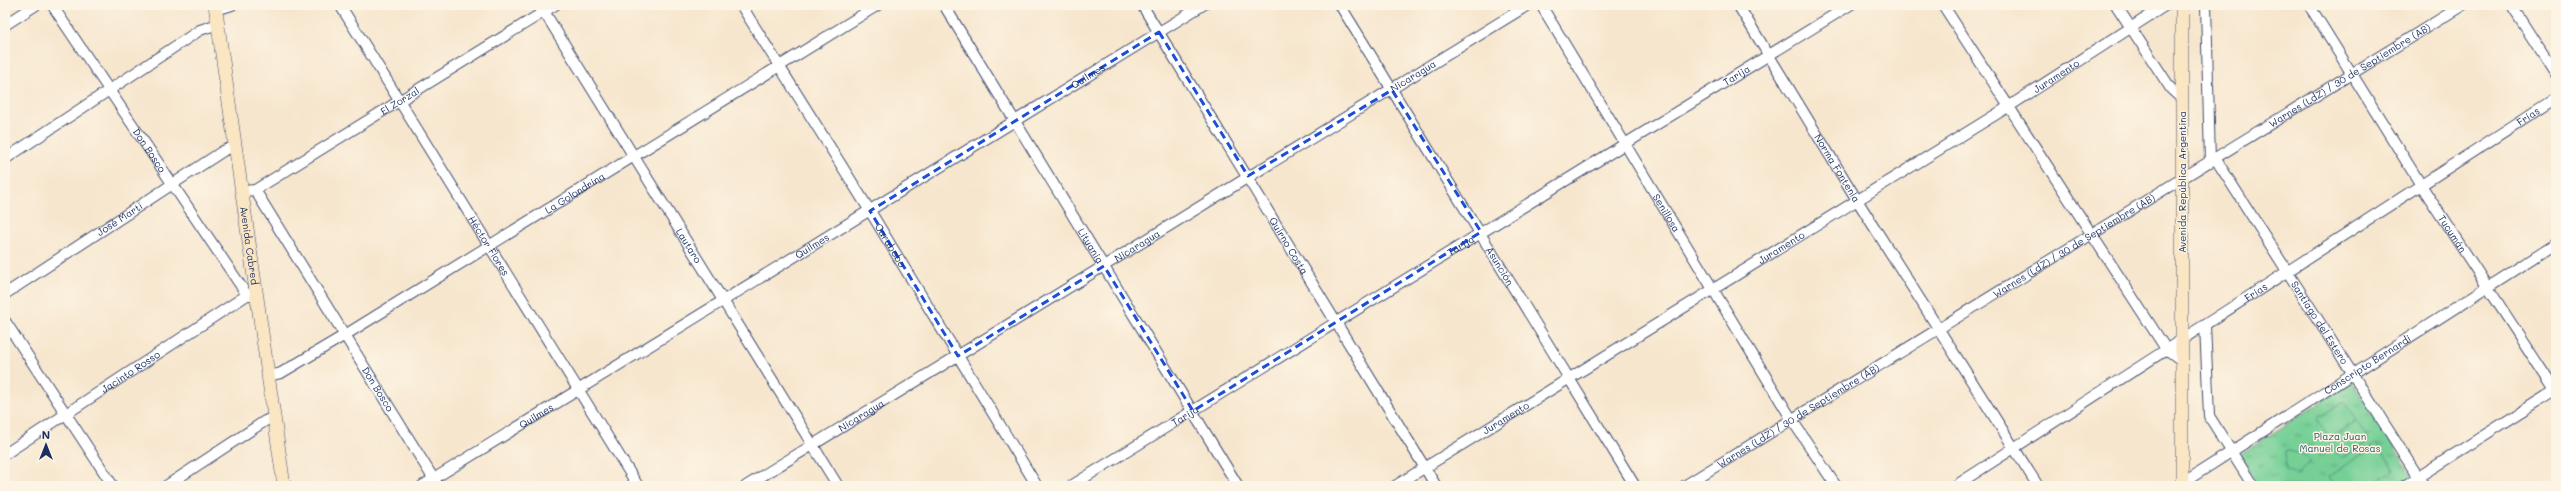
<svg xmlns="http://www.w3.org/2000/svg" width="2561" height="491" viewBox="0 0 2561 491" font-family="Mali,sans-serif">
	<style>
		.grass { fill: url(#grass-tufts); stroke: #48807a }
		.pitch { fill: #76d096; stroke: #48807a }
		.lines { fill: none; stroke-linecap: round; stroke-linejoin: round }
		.street-casing { stroke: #3c4a6f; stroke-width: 12 }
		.secondary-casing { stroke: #3c4a6f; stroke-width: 14 }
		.street { stroke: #fff; stroke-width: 10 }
		.secondary { stroke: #fbe6c4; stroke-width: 13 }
		.marked { fill: none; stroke: #1d4ed8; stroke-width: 3; stroke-dasharray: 8 5; stroke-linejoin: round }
		.labels { text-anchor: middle; stroke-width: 3; stroke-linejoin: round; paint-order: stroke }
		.street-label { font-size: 10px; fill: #1b2f5e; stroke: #fcf5e5 }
		.park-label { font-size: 10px; fill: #32576c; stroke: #fcf5e5 }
	</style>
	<defs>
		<pattern id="grass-tufts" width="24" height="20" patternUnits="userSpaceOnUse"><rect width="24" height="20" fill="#76d096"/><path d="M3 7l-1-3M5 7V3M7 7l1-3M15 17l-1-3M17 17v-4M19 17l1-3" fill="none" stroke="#60a97e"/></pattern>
	</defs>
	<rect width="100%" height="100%" fill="#fcf5e5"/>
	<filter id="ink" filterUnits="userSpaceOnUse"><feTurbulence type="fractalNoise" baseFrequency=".025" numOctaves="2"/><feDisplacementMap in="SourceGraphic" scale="8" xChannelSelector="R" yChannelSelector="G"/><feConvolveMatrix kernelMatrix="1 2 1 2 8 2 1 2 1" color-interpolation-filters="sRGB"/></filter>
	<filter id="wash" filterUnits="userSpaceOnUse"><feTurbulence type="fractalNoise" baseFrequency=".012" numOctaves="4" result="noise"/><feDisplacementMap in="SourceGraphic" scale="16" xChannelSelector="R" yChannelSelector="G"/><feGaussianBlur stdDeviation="0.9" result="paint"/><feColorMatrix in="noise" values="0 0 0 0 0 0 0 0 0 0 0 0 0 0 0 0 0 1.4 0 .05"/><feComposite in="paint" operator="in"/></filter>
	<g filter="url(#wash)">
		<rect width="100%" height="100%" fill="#f7e6ce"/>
		<polygon class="grass" points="2352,382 2413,476 2398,486 2259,486 2239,455"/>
		<g class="pitch">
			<polygon points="2344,402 2356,421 2329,438 2317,419"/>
			<polygon points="2357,423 2369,441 2342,458 2330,440"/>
			<polygon points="2377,444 2394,470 2369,486 2335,486 2329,476"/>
			<polygon points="2289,451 2304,455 2310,462 2298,474 2286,469 2285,452"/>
		</g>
	</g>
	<g filter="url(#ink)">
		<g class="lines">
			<defs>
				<g id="street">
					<path id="s1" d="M52 5 247 295"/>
					<path id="s2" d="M340 5 638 486"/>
					<path id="s3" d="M540 5 838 486"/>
					<path id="s4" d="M741 5 870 211 1037 486"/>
					<path id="s5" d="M944 5 1238 486"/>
					<path id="s6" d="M1142 5 1436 486"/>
					<path id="s7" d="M1340 5 1635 486"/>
					<path id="s8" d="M1541 5 1792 420 1836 486"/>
					<path id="s9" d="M1738 5 1857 200 2038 486"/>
					<polyline points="1943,5 2166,349 2181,360"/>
					<polyline points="2116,5 2171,89 2182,99"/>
					<polyline points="2206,5 2210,162"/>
					<path id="s10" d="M2309 5 2421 185 2556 392"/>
					<polyline points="2511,5 2556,75"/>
					<polyline points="216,10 232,5"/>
					<polyline points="5,25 36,5"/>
					<path id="s11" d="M2215 158 2424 486"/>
					<polyline points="5,159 200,30 218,24"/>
					<path id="s12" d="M255 190 438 486"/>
					<path id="s13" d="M243 191 255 190 555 5"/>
					<path id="s14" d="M5 294 223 151 235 146"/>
					<polyline points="5,321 113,486"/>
					<polyline points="2205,325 2209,416 2253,486"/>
					<path id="s15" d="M269 376 281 373 345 335 878 5"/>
					<path id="s16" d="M5 454 247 295H253"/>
					<polyline points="166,486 265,421 274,417"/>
					<path id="s17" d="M422 486 1203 5"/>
					<path id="s18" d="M746 486 1528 5"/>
					<path id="s19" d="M1071 486 1850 5"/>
					<path id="s20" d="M1395 486 2008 107 2166 5"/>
					<path id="s21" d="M1684 486 2463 5"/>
					<path id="s22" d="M1955 486 2556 98"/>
					<path id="s23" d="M2178 486 2556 243"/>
					<polyline points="2404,486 2556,390"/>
				</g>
				<g id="secondary">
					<path id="s24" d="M215 5 284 486"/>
					<polyline points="2182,5 2182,486"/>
				</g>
			</defs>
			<use href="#street" class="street-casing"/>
			<use href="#secondary" class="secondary-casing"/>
			<use href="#street" class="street"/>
			<use href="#secondary" class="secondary"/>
		</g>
	</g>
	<path class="marked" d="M1159 32 1248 176 1392 90 1481 232 1193 411 1104 266 958 356 870 211Z"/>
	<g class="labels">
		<g class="street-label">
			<text dy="4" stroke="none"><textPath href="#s17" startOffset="782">Quilmes</textPath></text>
			<text dy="4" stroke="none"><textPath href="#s21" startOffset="782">Warnes (LdZ) / 30 de Septiembre (AB)</textPath></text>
			<text dy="4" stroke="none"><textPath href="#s18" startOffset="783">Nicaragua</textPath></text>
			<text dy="4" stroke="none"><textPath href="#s19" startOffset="782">Tarija</textPath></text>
			<text dy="4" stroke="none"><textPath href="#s20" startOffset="778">Juramento</textPath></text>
			<text dy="4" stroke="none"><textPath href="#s13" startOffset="182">El Zorzal</textPath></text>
			<text dy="4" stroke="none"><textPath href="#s22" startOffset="682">Frías</textPath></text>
			<text dy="4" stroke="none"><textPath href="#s1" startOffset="175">Don Bosco</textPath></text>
			<text dy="4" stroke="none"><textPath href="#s9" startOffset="191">Norma Fontenla</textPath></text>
			<text transform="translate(2182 182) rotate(-90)" y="4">Avenida República Argentina</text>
			<text dy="4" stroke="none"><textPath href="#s15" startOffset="357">La Golondrina</textPath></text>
			<text dy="4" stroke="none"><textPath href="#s8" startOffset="243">Senillosa</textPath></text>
			<text dy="4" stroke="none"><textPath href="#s14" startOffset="137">José Martí</textPath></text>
			<text dy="4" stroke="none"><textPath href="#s10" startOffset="270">Tucumán</textPath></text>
			<text dy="4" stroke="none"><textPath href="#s24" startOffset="243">Avenida Cabred</textPath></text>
			<text dy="4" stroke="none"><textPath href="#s3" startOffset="283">Lautaro</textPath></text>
			<text dy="4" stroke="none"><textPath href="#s4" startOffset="283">Carabobo</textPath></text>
			<text dy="4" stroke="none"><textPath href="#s5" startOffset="282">Lituania</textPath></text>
			<text dy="4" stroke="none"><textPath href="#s18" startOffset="459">Nicaragua</textPath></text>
			<text dy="4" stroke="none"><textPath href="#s6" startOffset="282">Quirno Costa</textPath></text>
			<text dy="4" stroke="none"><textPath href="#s19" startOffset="458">Tarija</textPath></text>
			<text dy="4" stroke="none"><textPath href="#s2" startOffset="283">Héctor Flores</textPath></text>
			<text dy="4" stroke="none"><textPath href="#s17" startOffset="458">Quilmes</textPath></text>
			<text dy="4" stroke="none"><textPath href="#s21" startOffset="458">Warnes (LdZ) / 30 de Septiembre (AB)</textPath></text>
			<text dy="4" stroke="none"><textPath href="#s20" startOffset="454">Juramento</textPath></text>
			<text dy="4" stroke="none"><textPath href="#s7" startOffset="306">Asunción</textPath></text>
			<text dy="4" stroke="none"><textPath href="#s22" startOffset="358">Frías</textPath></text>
			<text dy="4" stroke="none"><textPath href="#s11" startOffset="195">Santiago del Estero</textPath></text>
			<text dy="4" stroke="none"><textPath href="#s23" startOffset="225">Conscripto Bernardi</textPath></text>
			<text dy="4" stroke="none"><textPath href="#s16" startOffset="150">Jacinto Rosso</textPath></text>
			<text dy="4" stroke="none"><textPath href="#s12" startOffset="234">Don Bosco</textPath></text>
			<text dy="4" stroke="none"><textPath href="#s18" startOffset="135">Nicaragua</textPath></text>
			<text dy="4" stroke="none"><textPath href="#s17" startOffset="134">Quilmes</textPath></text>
			<text dy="4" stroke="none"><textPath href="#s19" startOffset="134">Tarija</textPath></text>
			<text dy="4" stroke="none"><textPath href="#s21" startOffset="134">Warnes (LdZ) / 30 de Septiembre (AB)</textPath></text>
			<text dy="4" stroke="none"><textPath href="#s20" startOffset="130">Juramento</textPath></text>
		</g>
		<g class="park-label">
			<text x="2340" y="440">Plaza Juan<tspan x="2340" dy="12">Manuel de Rosas</tspan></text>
		</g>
	</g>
	<rect width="2561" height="491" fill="none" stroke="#fcf5e5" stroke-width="20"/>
	<g transform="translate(46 445)" stroke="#fcf5e5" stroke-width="3" paint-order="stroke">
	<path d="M0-3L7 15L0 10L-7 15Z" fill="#1b2f5e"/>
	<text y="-6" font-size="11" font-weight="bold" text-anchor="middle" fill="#1b2f5e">N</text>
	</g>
</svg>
